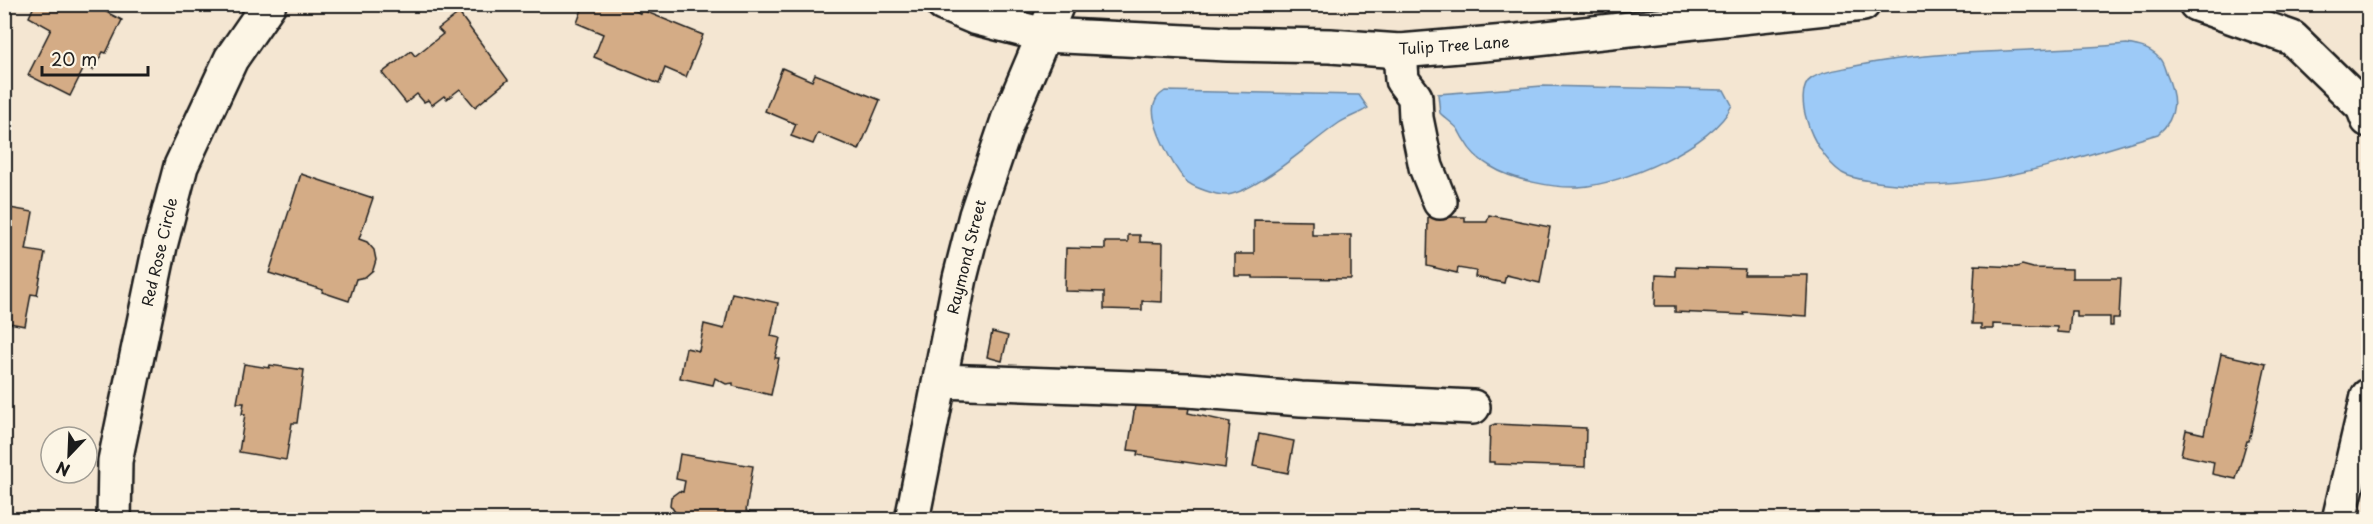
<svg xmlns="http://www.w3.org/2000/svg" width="2373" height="524" viewBox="0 0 2373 524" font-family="'Playpen Sans',sans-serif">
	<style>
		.water { fill: #9dcaf7; stroke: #69849f; stroke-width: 1.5 }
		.building { fill: #d4ac86; stroke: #1c1c1c; stroke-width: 1.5 }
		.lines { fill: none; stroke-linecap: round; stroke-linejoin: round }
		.minor-casing { stroke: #1c1c1c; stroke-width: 38 }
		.minor { stroke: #fcf5e5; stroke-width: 33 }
		.labels { text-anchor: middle; stroke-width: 4.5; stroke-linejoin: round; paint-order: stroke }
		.street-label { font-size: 15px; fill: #1c1c1c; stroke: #fcf5e5 }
	</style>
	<rect width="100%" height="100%" fill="#f4e6d2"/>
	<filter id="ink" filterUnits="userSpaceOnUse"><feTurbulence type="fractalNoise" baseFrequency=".0167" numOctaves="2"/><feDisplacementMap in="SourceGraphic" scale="12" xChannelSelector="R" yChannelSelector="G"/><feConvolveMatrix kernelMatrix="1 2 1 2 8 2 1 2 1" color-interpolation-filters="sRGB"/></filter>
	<g filter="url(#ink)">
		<g class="water">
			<path d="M2127 44C2139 46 2149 48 2158 57 2163 61 2164 67 2166 73 2176 96 2179 116 2158 134 2068 160 1972 196 1877 182 1865 180 1852 179 1842 173 1826 162 1812 139 1807 121 1803 109 1799 86 1812 78 1823 71 1842 69 1855 66 1945 48 2037 53 2127 44Z"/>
			<path d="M1542 86 1724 90 1732 105C1714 146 1621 185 1578 187 1553 188 1512 180 1490 166 1479 160 1470 151 1464 140 1461 136 1460 132 1457 128 1452 123 1445 118 1440 113L1438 94Z"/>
			<path d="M1165 91 1359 95 1368 108C1359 114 1348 117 1339 123 1312 141 1259 191 1227 195 1218 196 1191 187 1185 180 1173 166 1149 123 1154 105 1156 98 1159 95 1165 91Z"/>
		</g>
		<g class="building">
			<polygon points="35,4 84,4 88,6 91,4 122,20 106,53 103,52 93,70 85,66 70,96 28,75 51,29 29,17"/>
			<polygon points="584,4 625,4 624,7 626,8 630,7 641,14 642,10 703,35 686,77 665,68 659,84 594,57 603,34 577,23"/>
			<polygon points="459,13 508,80 475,107 460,89 447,99 444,96 432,105 428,100 424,102 417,94 406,103 382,73 411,51 415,56 443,34 438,29"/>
			<polygon points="782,68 812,81 815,74 880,100 859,150 818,133 813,144 791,136 796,124 765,111"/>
			<polygon points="301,174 373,198 359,239 367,242 374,250 376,260 373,270 365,277 356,279 349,301 322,292 323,290 269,273"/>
			<polygon points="4,207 33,212 26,250 45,253 37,295 31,294 25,326 4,322"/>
			<polygon points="1489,215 1550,227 1540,283 1506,275 1504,283 1475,277 1476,271 1458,268 1457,273 1427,266 1428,217 1465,217 1465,222 1487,222"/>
			<polygon points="1254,220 1312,221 1312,235 1351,235 1351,279 1253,278 1253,276 1235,276 1235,254 1254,254"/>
			<polygon points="1128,235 1140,235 1140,242 1163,243 1162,302 1142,301 1142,310 1104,309 1104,292 1065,291 1066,248 1105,249 1105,242 1128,242"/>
			<polygon points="1975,265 2017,267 2022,265 2033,268 2072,269 2072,278 2121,278 2119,318 2113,318 2113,326 2110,326 2110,317 2077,317 2077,311 2071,311 2069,333 2057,332 2057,327 1993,324 1993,329 1981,329 1981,324 1972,324"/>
			<polygon points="1676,267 1745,269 1744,275 1808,275 1806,316 1743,312 1744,315 1675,312 1675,306 1655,306 1656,275 1676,276"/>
			<polygon points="732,293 778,303 771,336 780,338 775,358 779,358 771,395 733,386 733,383 726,384 715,378 713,385 680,378 686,348 699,351 704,324 724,329"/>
			<polygon points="992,332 1008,336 1002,361 987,357"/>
			<polygon points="2221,354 2266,364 2249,441 2247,441 2236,479 2212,474 2214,462 2181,455 2186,430 2204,434"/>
			<polygon points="244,364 269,368 270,365 304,370 297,423 292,423 286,460 239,452 245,414 242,414 244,403 237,403"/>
			<polygon points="1136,399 1189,408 1188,413 1230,422 1225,468 1137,455 1138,451 1128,450"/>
			<polygon points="1495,424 1586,428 1585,467 1494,464 1494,462 1489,462 1490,426"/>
			<polygon points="1259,434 1294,441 1288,473 1253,466"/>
			<polygon points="680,454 753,466 746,511 749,512 748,520 679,520 680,513 675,512 670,505 671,497 679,491 683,492 685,481 676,479"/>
			<polygon points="1052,515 1064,515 1068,519 1097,520 1048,520"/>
		</g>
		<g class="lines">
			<defs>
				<g id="minor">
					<polyline points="943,4 974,17 1044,35 1227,44 1330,46 1400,51 1518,41 1863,4"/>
					<polyline points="2196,4 2292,38 2363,107 2368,120"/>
					<polyline points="1400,51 1402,80 1415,97 1416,118 1426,167 1440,202"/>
					<polyline points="940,381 1188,390 1301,399 1473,407"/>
					<polyline points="114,520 115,461 160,246 181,166 231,59 269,4"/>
					<polyline points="912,520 960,278 976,215 1008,120 1057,4"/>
					<polyline points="2339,520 2368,396"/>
				</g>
			</defs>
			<use href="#minor" class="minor-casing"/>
			<use href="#minor" class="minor"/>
		</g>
	</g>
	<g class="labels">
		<g class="street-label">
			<text transform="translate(1454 46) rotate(-4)" y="5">Tulip Tree Lane</text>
			<text transform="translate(160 252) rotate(-77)" y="5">Red Rose Circle</text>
			<text transform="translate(967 257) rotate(-76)" y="5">Raymond Street</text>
		</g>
	</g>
	<rect width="2373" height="524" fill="none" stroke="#fcf5e5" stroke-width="24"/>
	<rect x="12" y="12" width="2349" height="500" fill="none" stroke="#1c1c1c" stroke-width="2" filter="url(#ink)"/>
	<g transform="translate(69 455) rotate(203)"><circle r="28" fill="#fcf5e5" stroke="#a29e95" stroke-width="1.5"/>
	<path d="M0-4.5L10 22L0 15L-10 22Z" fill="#1c1c1c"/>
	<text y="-9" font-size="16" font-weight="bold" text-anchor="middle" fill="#1c1c1c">N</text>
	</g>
	<path d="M42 66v9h106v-9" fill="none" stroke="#1c1c1c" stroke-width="3"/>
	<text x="51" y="66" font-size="18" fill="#1c1c1c" stroke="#fcf5e5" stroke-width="4.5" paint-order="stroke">20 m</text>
</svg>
